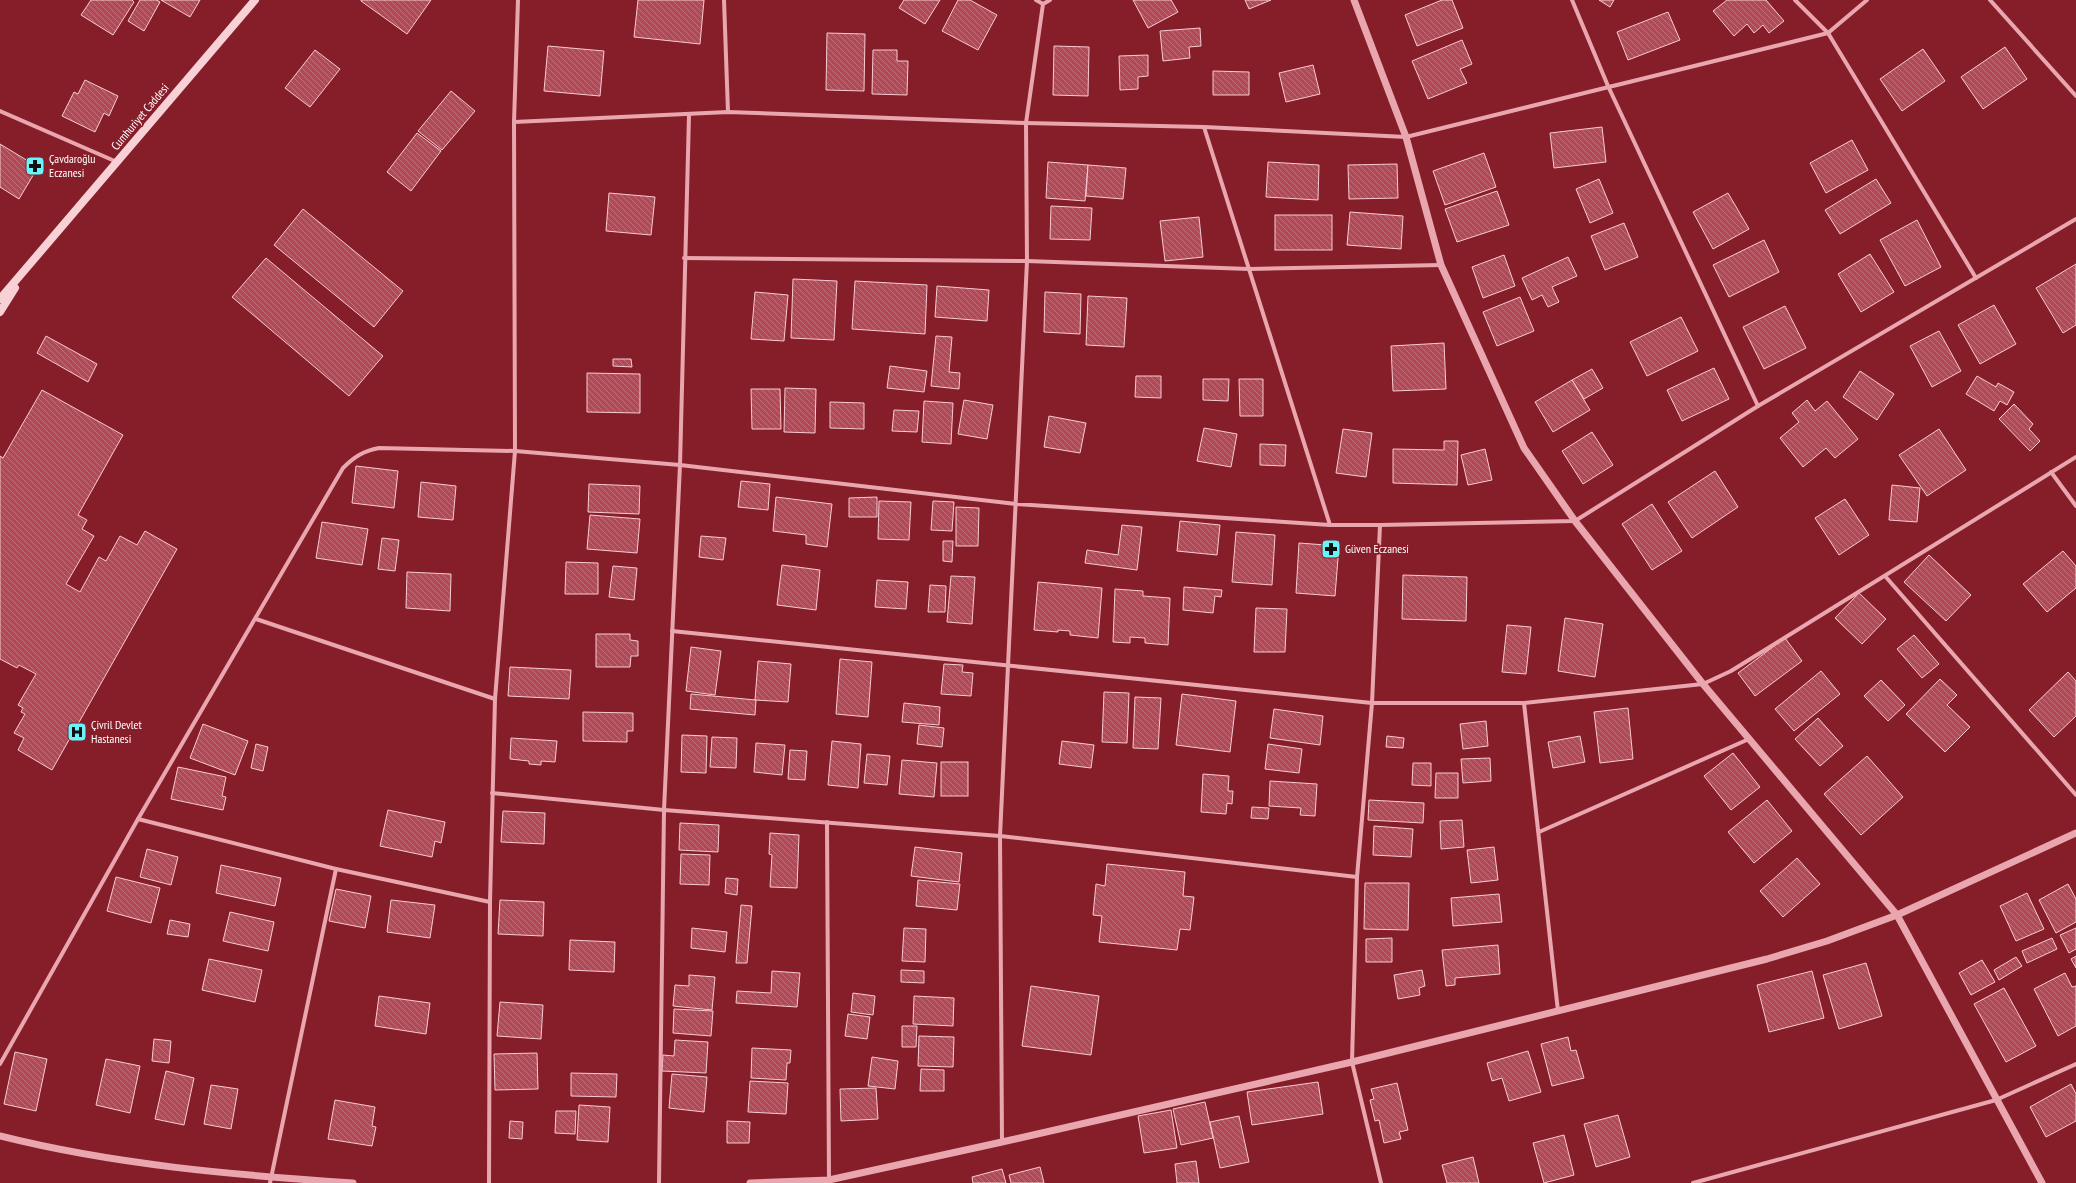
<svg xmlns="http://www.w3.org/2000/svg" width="2076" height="1183" viewBox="0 0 2076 1183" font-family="'PT Sans Narrow',sans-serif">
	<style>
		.building { fill: url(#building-back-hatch); stroke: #f8cbd1 }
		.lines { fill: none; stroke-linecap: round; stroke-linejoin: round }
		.minor { stroke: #eaa6af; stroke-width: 4 }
		.tertiary { stroke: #eaa6af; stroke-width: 7 }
		.secondary { stroke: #f8d1d6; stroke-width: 8 }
		.labels { text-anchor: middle; stroke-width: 3.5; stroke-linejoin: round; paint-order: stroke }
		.street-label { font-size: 12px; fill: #fff; stroke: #861e2a }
		.poi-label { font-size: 12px; fill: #fff; stroke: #861e2a; text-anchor: start }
	</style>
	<defs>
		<pattern id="building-back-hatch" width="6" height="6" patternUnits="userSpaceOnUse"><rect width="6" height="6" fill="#b04a57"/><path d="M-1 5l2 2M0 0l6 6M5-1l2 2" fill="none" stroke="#c06e79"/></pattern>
	</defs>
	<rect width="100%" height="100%" fill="#861e2a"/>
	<g class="building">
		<polygon points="91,0 132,0 134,2 113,35 81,15"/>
		<polygon points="140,0 157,0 160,2 144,31 128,21"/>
		<polygon points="161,0 200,0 190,17"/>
		<polygon points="361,0 431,0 407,34 361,1"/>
		<polygon points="638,0 704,0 700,44 634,37"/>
		<polygon points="904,0 940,0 925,24 899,8"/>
		<polygon points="958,0 970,0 997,15 978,50 942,31"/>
		<polygon points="1133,0 1171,0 1178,12 1148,28"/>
		<polygon points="1245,0 1271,0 1249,9"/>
		<polygon points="1442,0 1452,0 1463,28 1417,46 1405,15"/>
		<polygon points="1599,0 1614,0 1610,7"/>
		<polygon points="1727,0 1766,0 1784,21 1769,33 1763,25 1754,33 1747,24 1734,36 1713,11"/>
		<polygon points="1668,12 1680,40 1628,60 1617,32"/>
		<polygon points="1200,28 1201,46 1189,47 1190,58 1163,61 1160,31"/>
		<polygon points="827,33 865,34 864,91 826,90"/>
		<polygon points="1462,40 1472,64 1460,69 1467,83 1428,99 1412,61"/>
		<polygon points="548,46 604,51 600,96 544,91"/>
		<polygon points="1054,46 1089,47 1088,96 1053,95"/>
		<polygon points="2005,47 2027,79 1983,109 1961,77"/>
		<polygon points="1923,49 1945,81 1902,111 1880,79"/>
		<polygon points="315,50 340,69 310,107 285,88"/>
		<polygon points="873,50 897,50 897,61 908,61 907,95 872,94"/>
		<polygon points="1148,55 1148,76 1138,77 1138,89 1120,90 1119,56"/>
		<polygon points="1313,65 1320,94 1286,102 1279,73"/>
		<polygon points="1213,71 1249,72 1249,95 1213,95"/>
		<polygon points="85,80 118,96 109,116 104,113 95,132 62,116 74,92 78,94"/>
		<polygon points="451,91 475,111 442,150 418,131"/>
		<polygon points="1602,127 1606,162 1554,168 1550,133"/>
		<polygon points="417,133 441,151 411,191 387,172"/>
		<polygon points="1852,140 1868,170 1826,193 1810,163"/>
		<polygon points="0,144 38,167 19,199 0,187"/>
		<polygon points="1484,153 1496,187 1445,205 1433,171"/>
		<polygon points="1048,162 1088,165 1085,201 1046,198"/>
		<polygon points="1268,162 1319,165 1318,200 1266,197"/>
		<polygon points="1397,164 1398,198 1349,199 1348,165"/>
		<polygon points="1088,165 1126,168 1123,199 1086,196"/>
		<polygon points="1599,179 1613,213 1590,223 1576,189"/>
		<polygon points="1876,179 1891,203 1840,234 1825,210"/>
		<polygon points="1497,191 1509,225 1457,242 1445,209"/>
		<polygon points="609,193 655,197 651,235 606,231"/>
		<polygon points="1728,193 1749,229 1713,249 1693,212"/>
		<polygon points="1051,206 1092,208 1090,240 1050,239"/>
		<polygon points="303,209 403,291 374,327 274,245"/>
		<polygon points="1350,212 1403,216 1401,249 1347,245"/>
		<rect x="1275" y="215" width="57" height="35"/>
		<polygon points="1199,217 1203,257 1165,261 1160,221"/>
		<polygon points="1917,220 1941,267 1905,286 1880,240"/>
		<polygon points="1624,223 1638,257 1605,270 1591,236"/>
		<polygon points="1764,240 1779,272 1729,297 1713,265"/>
		<polygon points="1870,254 1894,292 1861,312 1838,274"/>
		<polygon points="1504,255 1515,286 1483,298 1472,267"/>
		<polygon points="1568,257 1577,276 1552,287 1559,302 1548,307 1542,295 1532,300 1522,278"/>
		<polygon points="266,258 383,356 349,396 232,297"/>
		<polygon points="2076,264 2076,325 2063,333 2036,288"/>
		<polygon points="793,279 837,281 834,340 791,338"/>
		<polygon points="855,281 927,285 925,334 852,329"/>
		<polygon points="937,286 989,290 987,321 935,317"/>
		<polygon points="755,292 788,295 784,341 751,339"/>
		<polygon points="1045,292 1081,294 1080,334 1044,332"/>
		<polygon points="1088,296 1127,298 1124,347 1086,345"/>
		<polygon points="1520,297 1534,331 1497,346 1483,312"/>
		<polygon points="1994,305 2016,344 1980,364 1958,325"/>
		<polygon points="1785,306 1806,348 1764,369 1743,327"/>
		<polygon points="1681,317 1698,351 1647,376 1630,342"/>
		<polygon points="1939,331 1961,371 1932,387 1910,346"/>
		<polygon points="46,336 97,364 88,382 37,353"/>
		<polygon points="936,336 952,337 949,372 960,373 959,389 931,386"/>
		<polygon points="1444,343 1446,389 1393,391 1391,346"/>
		<polygon points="613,359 631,359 632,367 613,366"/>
		<polygon points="890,366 927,371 924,392 887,388"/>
		<polygon points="1714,368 1729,399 1682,421 1667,390"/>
		<polygon points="1592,369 1603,388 1584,399 1572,380"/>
		<polygon points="1860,371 1894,394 1877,420 1843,397"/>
		<polygon points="587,373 640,374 640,413 587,412"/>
		<polygon points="1136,376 1161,376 1161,398 1135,397"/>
		<polygon points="1977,376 1996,387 1998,383 2014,392 2007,405 2000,401 1994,411 1966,394"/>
		<polygon points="1203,379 1229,379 1228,401 1203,400"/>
		<polygon points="1239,379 1263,379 1263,416 1240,416"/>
		<polygon points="1572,380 1590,410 1553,432 1535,402"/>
		<polygon points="785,388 816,389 815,433 784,432"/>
		<polygon points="751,389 780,389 781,429 752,429"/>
		<polygon points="42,390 123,435 78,515 87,520 82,529 94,536 66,584 80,592 99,557 106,561 120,536 137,545 145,531 177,549 52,770 18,750 24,738 14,733 25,714 21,712 23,708 18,705 36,674 19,665 17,668 0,659 0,456 3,458"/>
		<polygon points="964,400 993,405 987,439 958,434"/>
		<polygon points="1807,400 1815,411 1827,401 1858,439 1835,458 1826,448 1803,467 1780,438 1799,422 1792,413"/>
		<polygon points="924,401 953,403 951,444 922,442"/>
		<polygon points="830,402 864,403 864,429 830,428"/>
		<polygon points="2014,404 2033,424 2029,429 2040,441 2030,451 1999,419"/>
		<polygon points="894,410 919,411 917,432 892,431"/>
		<polygon points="1049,416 1086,423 1080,453 1044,447"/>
		<polygon points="1204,428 1237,434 1231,467 1197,461"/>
		<polygon points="1343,429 1372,433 1366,477 1336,473"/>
		<polygon points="1939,429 1966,470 1927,496 1899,455"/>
		<polygon points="1592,432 1613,465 1583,484 1562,451"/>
		<polygon points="1444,441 1458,441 1457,485 1393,483 1393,449 1444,450"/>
		<polygon points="1260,444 1286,445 1285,466 1260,465"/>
		<polygon points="1485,449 1492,480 1468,485 1461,455"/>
		<polygon points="356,466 398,471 394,508 352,503"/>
		<polygon points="1715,471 1738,507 1692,538 1668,502"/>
		<polygon points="741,481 770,484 768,510 738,507"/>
		<polygon points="421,482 456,486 453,520 418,517"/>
		<polygon points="589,484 640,486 639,514 588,512"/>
		<polygon points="1892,485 1920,488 1917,522 1889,520"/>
		<polygon points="776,497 832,504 827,547 806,544 806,535 773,531"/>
		<polygon points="877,497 877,517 849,517 849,498"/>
		<polygon points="1845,499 1869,535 1839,555 1815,518"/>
		<polygon points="879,501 911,502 909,540 878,539"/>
		<polygon points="933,501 954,502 952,531 931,530"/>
		<polygon points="1652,504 1682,551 1652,570 1622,524"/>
		<polygon points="956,507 979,508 978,546 956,546"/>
		<polygon points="590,515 640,519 637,553 587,549"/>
		<polygon points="1180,521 1220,525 1217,555 1177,551"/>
		<polygon points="322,522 368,529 362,565 316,558"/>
		<polygon points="1122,525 1142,527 1137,570 1085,563 1087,550 1118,555"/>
		<polygon points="1236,532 1275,535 1272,585 1232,582"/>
		<polygon points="701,536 726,538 723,560 699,557"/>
		<polygon points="382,538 399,540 395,571 378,569"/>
		<polygon points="943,541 953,541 952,562 943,561"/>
		<polygon points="1299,543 1339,546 1335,596 1296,593"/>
		<polygon points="2063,551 2076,566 2076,588 2047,612 2023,584"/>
		<polygon points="1929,555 1971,595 1946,621 1904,582"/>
		<polygon points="566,562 598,563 598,594 565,594"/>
		<polygon points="782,565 820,570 816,610 777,605"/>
		<polygon points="613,566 637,568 634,600 609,597"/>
		<polygon points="407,572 451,574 450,611 406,608"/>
		<polygon points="1403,575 1467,577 1466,621 1402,619"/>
		<polygon points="951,576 975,577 972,624 947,622"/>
		<polygon points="877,580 908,582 906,609 875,607"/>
		<polygon points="1038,582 1102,588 1098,638 1070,635 1070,631 1058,630 1058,632 1034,630"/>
		<polygon points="930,585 946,586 945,612 928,612"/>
		<polygon points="1184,587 1222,590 1221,597 1215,596 1213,613 1183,610"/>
		<polygon points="1115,589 1143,591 1143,596 1170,598 1168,645 1145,643 1145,638 1130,637 1130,643 1113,642"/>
		<polygon points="1859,593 1886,619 1862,644 1835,618"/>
		<polygon points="1256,608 1287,609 1285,652 1254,652"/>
		<polygon points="1565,618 1603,624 1595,677 1558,671"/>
		<polygon points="1507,625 1531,627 1526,674 1502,672"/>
		<polygon points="596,634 630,634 630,640 638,641 638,656 631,656 630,667 596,667"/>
		<polygon points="1914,635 1939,664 1922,678 1897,649"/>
		<polygon points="1785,638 1802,661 1755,696 1738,673"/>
		<polygon points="691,647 721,651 715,695 686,691"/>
		<polygon points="840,659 872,662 868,717 836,714"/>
		<polygon points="758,661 791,664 788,702 755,700"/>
		<polygon points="944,664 963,665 962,672 973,673 971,696 941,694"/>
		<polygon points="510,667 571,670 569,699 508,696"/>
		<polygon points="1821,671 1840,694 1794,731 1775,709"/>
		<polygon points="2068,672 2076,681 2076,716 2054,737 2029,710"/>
		<polygon points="1940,679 1957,695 1947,705 1970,727 1945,752 1906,714"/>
		<polygon points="1881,680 1905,705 1888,721 1864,696"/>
		<polygon points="1104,692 1129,693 1127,743 1102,742"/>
		<polygon points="691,694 756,700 755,715 690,709"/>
		<polygon points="1182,694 1236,701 1230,752 1176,745"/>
		<polygon points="1135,697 1161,698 1158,749 1133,748"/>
		<polygon points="904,703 940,707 939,725 902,722"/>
		<polygon points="1628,708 1633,759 1600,763 1594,712"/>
		<polygon points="1274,709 1323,716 1320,745 1270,738"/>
		<polygon points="583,712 633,713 633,731 627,731 627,742 583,741"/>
		<polygon points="1818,718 1843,746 1820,766 1795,739"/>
		<polygon points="1486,721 1488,746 1463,749 1460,724"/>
		<polygon points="203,724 248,741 235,775 190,758"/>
		<polygon points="919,725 944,728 942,747 917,744"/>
		<polygon points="682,735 707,736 706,773 681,772"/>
		<polygon points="1387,736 1404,738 1403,748 1386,747"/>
		<polygon points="1580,736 1585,762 1553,768 1548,742"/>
		<polygon points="712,737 737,738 736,768 710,767"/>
		<polygon points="511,738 557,741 555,762 541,761 541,765 529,764 529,761 510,759"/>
		<polygon points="832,741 861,744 858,788 828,785"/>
		<polygon points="1062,741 1094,745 1091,768 1059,764"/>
		<polygon points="756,743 785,745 782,775 754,772"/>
		<polygon points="256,744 268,747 263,771 251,768"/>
		<polygon points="1268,744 1302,749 1299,773 1265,769"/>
		<polygon points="790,750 807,751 805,780 788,779"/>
		<polygon points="1733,753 1760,787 1731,810 1704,776"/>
		<polygon points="867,754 890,756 887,785 864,783"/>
		<polygon points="1867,756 1903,797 1861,835 1824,794"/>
		<polygon points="1490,758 1491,781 1463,783 1461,759"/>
		<polygon points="902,760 937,763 934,797 899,794"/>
		<rect x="941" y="762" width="27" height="34"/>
		<polygon points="1413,763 1431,763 1431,786 1412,785"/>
		<polygon points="178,767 226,777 222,796 226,797 223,810 171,799"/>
		<polygon points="1436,773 1458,773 1458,798 1435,798"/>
		<polygon points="1203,774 1229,776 1228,791 1233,791 1232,804 1227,803 1226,814 1201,812"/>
		<polygon points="1270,781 1317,784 1315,816 1300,815 1301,808 1269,806"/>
		<polygon points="1369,800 1424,803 1423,823 1368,820"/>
		<polygon points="1767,800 1792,831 1754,863 1728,832"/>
		<polygon points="1252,807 1269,808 1268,819 1251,818"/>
		<polygon points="388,810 445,822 441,843 435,841 432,857 380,846"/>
		<polygon points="503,811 545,813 544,844 501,842"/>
		<polygon points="1462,820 1464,847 1441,849 1440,821"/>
		<polygon points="680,823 719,825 718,852 679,850"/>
		<polygon points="1374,826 1413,829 1411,857 1373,855"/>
		<polygon points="770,833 799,835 797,888 770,887 772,855 769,854"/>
		<polygon points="915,847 962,853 959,882 911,876"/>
		<polygon points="1494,847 1498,880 1471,883 1467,850"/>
		<polygon points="147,849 178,857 171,885 140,877"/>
		<polygon points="681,854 710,855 709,885 680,884"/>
		<polygon points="1797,858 1820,884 1783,917 1760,891"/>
		<polygon points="1107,864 1185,872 1183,896 1194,897 1190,930 1180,929 1177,950 1099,942 1102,916 1093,915 1096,884 1105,886"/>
		<polygon points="221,865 281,878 275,906 216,893"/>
		<polygon points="116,877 160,888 151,923 107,911"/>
		<polygon points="726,878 738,879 737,895 725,893"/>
		<polygon points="918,880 960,884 957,910 916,906"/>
		<polygon points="1365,883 1409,883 1408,930 1364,929"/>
		<polygon points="2068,884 2076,899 2076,922 2056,933 2039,900"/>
		<polygon points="336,889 371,896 365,928 329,921"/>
		<polygon points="2027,893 2044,929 2016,941 2000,906"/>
		<polygon points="1499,894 1502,922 1453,926 1451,898"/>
		<polygon points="391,900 435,905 430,938 387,932"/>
		<polygon points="500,900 544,902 543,936 498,934"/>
		<polygon points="741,905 752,906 747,963 736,963"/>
		<polygon points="230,912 274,922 268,951 223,941"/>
		<polygon points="170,920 190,924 188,937 167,934"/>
		<polygon points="692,928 727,932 725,952 691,948"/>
		<polygon points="904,928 926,929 925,962 902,961"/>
		<polygon points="2076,928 2076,949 2069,953 2060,935"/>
		<polygon points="1392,938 1392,962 1366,962 1366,939"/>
		<polygon points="2052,938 2057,949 2027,963 2022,951"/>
		<polygon points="570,940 615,942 614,972 569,970"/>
		<polygon points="1498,945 1500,974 1455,978 1455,985 1446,986 1442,950"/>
		<polygon points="2076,956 2076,968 2071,959"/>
		<polygon points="2016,957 2022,966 1999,980 1994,970"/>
		<polygon points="209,959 262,970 255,1002 202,990"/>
		<polygon points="1982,960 1995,982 1971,995 1959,973"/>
		<polygon points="1866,963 1882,1016 1839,1029 1823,975"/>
		<polygon points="901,970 924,971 924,983 901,982"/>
		<polygon points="1422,970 1425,986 1419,988 1420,995 1398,999 1394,975"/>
		<polygon points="772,971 800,973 797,1007 736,1003 737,991 771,993"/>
		<polygon points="1812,971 1824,1018 1769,1032 1757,985"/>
		<polygon points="2065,973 2072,987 2076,986 2076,1026 2058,1036 2034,989"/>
		<polygon points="689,975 715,977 712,1010 673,1006 675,985 689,986"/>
		<polygon points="1031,986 1099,996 1091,1055 1022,1046"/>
		<polygon points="2004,988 2036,1046 2006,1062 1974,1004"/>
		<polygon points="853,993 875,996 873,1015 851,1012"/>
		<polygon points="379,996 430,1003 426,1034 375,1026"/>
		<polygon points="914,996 954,998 953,1026 913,1024"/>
		<polygon points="500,1002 543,1005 541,1039 497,1036"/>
		<polygon points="674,1009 713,1011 711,1036 673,1033"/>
		<polygon points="848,1014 870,1017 867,1039 845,1036"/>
		<polygon points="902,1026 917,1026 916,1047 902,1047"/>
		<polygon points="919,1036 954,1037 953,1067 918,1066"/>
		<polygon points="1568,1037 1571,1051 1576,1050 1584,1078 1552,1086 1541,1044"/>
		<polygon points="154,1039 171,1041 169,1063 152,1061"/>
		<polygon points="675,1040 708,1042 706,1073 662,1071 663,1055 674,1056"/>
		<polygon points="752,1048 791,1050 790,1063 787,1063 786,1080 751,1078"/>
		<polygon points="1528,1051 1541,1092 1509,1101 1502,1078 1492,1081 1487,1063"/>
		<polygon points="15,1052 47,1059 36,1111 4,1104"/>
		<polygon points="537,1053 538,1089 495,1090 494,1054"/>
		<polygon points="872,1057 898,1061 895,1089 868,1086"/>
		<polygon points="106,1059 140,1066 130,1113 96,1105"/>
		<polygon points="921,1069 944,1070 944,1091 920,1091"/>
		<polygon points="166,1071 194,1078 184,1125 155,1119"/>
		<polygon points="571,1073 617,1074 616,1097 571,1096"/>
		<polygon points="672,1074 707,1077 704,1112 669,1108"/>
		<polygon points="750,1081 788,1083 786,1114 748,1112"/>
		<polygon points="1318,1082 1323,1114 1252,1125 1247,1092"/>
		<polygon points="1397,1083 1408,1130 1399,1132 1401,1139 1384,1143 1379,1120 1375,1121 1370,1100 1374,1099 1371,1089"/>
		<polygon points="2071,1084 2076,1094 2076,1121 2046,1137 2030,1107"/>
		<polygon points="211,1085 238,1089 231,1129 204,1124"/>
		<polygon points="876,1088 878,1119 841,1121 840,1089"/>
		<polygon points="335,1100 375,1107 372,1126 376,1127 372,1146 328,1139"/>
		<polygon points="1205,1102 1213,1138 1181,1145 1173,1109"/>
		<polygon points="579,1105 610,1107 608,1142 577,1140"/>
		<polygon points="1171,1110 1177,1148 1144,1153 1138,1116"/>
		<polygon points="556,1111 576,1111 575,1134 555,1133"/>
		<polygon points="1618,1115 1630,1157 1596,1167 1584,1124"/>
		<polygon points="1239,1116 1249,1162 1220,1168 1210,1122"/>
		<polygon points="510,1121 523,1122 522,1139 509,1138"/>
		<polygon points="727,1121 750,1122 749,1143 727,1143"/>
		<polygon points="1564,1135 1574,1175 1544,1183 1533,1143"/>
		<polygon points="1473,1157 1479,1183 1447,1183 1442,1165"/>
		<polygon points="1196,1161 1199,1183 1177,1183 1175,1164"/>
		<polygon points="1040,1167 1044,1183 1011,1183 1009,1175"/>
		<polygon points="1002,1169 1006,1183 973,1183 972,1177"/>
	</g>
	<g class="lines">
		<g class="minor">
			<polyline points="724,0 728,112"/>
			<polyline points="1036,0 1043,4"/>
			<polyline points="1572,0 1608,86 1758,406"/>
			<polyline points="1795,0 1828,33 1976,278"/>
			<polyline points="1990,0 2076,96"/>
			<polyline points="0,111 117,162"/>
			<polyline points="514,122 728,112 1026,123 1204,127 1406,137 1828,33 1867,0"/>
			<polyline points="1204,127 1330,525"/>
			<polyline points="684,258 1027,261 1249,269 1441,265"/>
			<polyline points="2051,472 2076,506"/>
			<polyline points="1380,525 1372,703 1357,877 1352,1062 1381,1183"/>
			<polyline points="1885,576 2076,795"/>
			<polyline points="256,619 495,699"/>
			<polyline points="672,631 1372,703 1524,703 1703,684 1731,671 2076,457"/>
			<polyline points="1524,703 1558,1011"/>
			<polyline points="492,793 664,810 1000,836 1357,877"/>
			<polyline points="138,819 336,869 490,902"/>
			<polyline points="827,822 829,1182"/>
			<polyline points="1539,832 1749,739"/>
			<path d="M0 1064 138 819 343 468C354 457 363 451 379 448L515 451 680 465 1016 504 1330 525H1380L1575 521 1758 406 2076 219"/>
			<polyline points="1002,1142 1000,836 1027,261 1026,123 1043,4 1050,0"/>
			<polyline points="270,1183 336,869"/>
			<polyline points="489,1183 490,902 495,699 515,451 514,122 518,0"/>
			<polyline points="659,1183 664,810 680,465 689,115"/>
			<polyline points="1693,1183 1996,1100 2076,1064"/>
		</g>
		<g class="tertiary">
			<polyline points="1354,0 1406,137 1441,265 1524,448 1575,521 1703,684 1897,915 2042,1183"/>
			<path d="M0 1136C115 1165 235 1175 353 1183"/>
			<polyline points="750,1183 829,1180 1002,1142 1352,1062 1767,959 1827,941 1897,915 2076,833"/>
		</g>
		<g class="secondary">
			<polyline points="0,299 255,0"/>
			<polyline points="0,312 15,288"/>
		</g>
	</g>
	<defs>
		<symbol id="pharmacy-square" viewBox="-11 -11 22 22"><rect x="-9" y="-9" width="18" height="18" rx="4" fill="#65f5fa" stroke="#861e2a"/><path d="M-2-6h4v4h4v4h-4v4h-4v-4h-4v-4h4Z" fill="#111"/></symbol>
		<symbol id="hospital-square" viewBox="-11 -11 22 22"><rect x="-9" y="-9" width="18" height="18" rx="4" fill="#65f5fa" stroke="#861e2a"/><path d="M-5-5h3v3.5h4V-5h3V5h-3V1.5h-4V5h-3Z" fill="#111"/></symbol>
	</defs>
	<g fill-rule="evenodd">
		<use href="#pharmacy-square" x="24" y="155" width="22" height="22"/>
		<use href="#pharmacy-square" x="1320" y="538" width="22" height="22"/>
		<use href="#hospital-square" x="66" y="721" width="22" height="22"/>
	</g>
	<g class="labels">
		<g class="street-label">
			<text transform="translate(140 117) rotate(-50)" y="4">Cumhuriyet Caddesi</text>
		</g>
		<g class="poi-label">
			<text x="49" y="163">Çavdaroğlu<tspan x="49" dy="14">Eczanesi</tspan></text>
			<text x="1345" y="553">Güven Eczanesi</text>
			<text x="91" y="729">Çivril Devlet<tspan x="91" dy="14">Hastanesi</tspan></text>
		</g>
	</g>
</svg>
